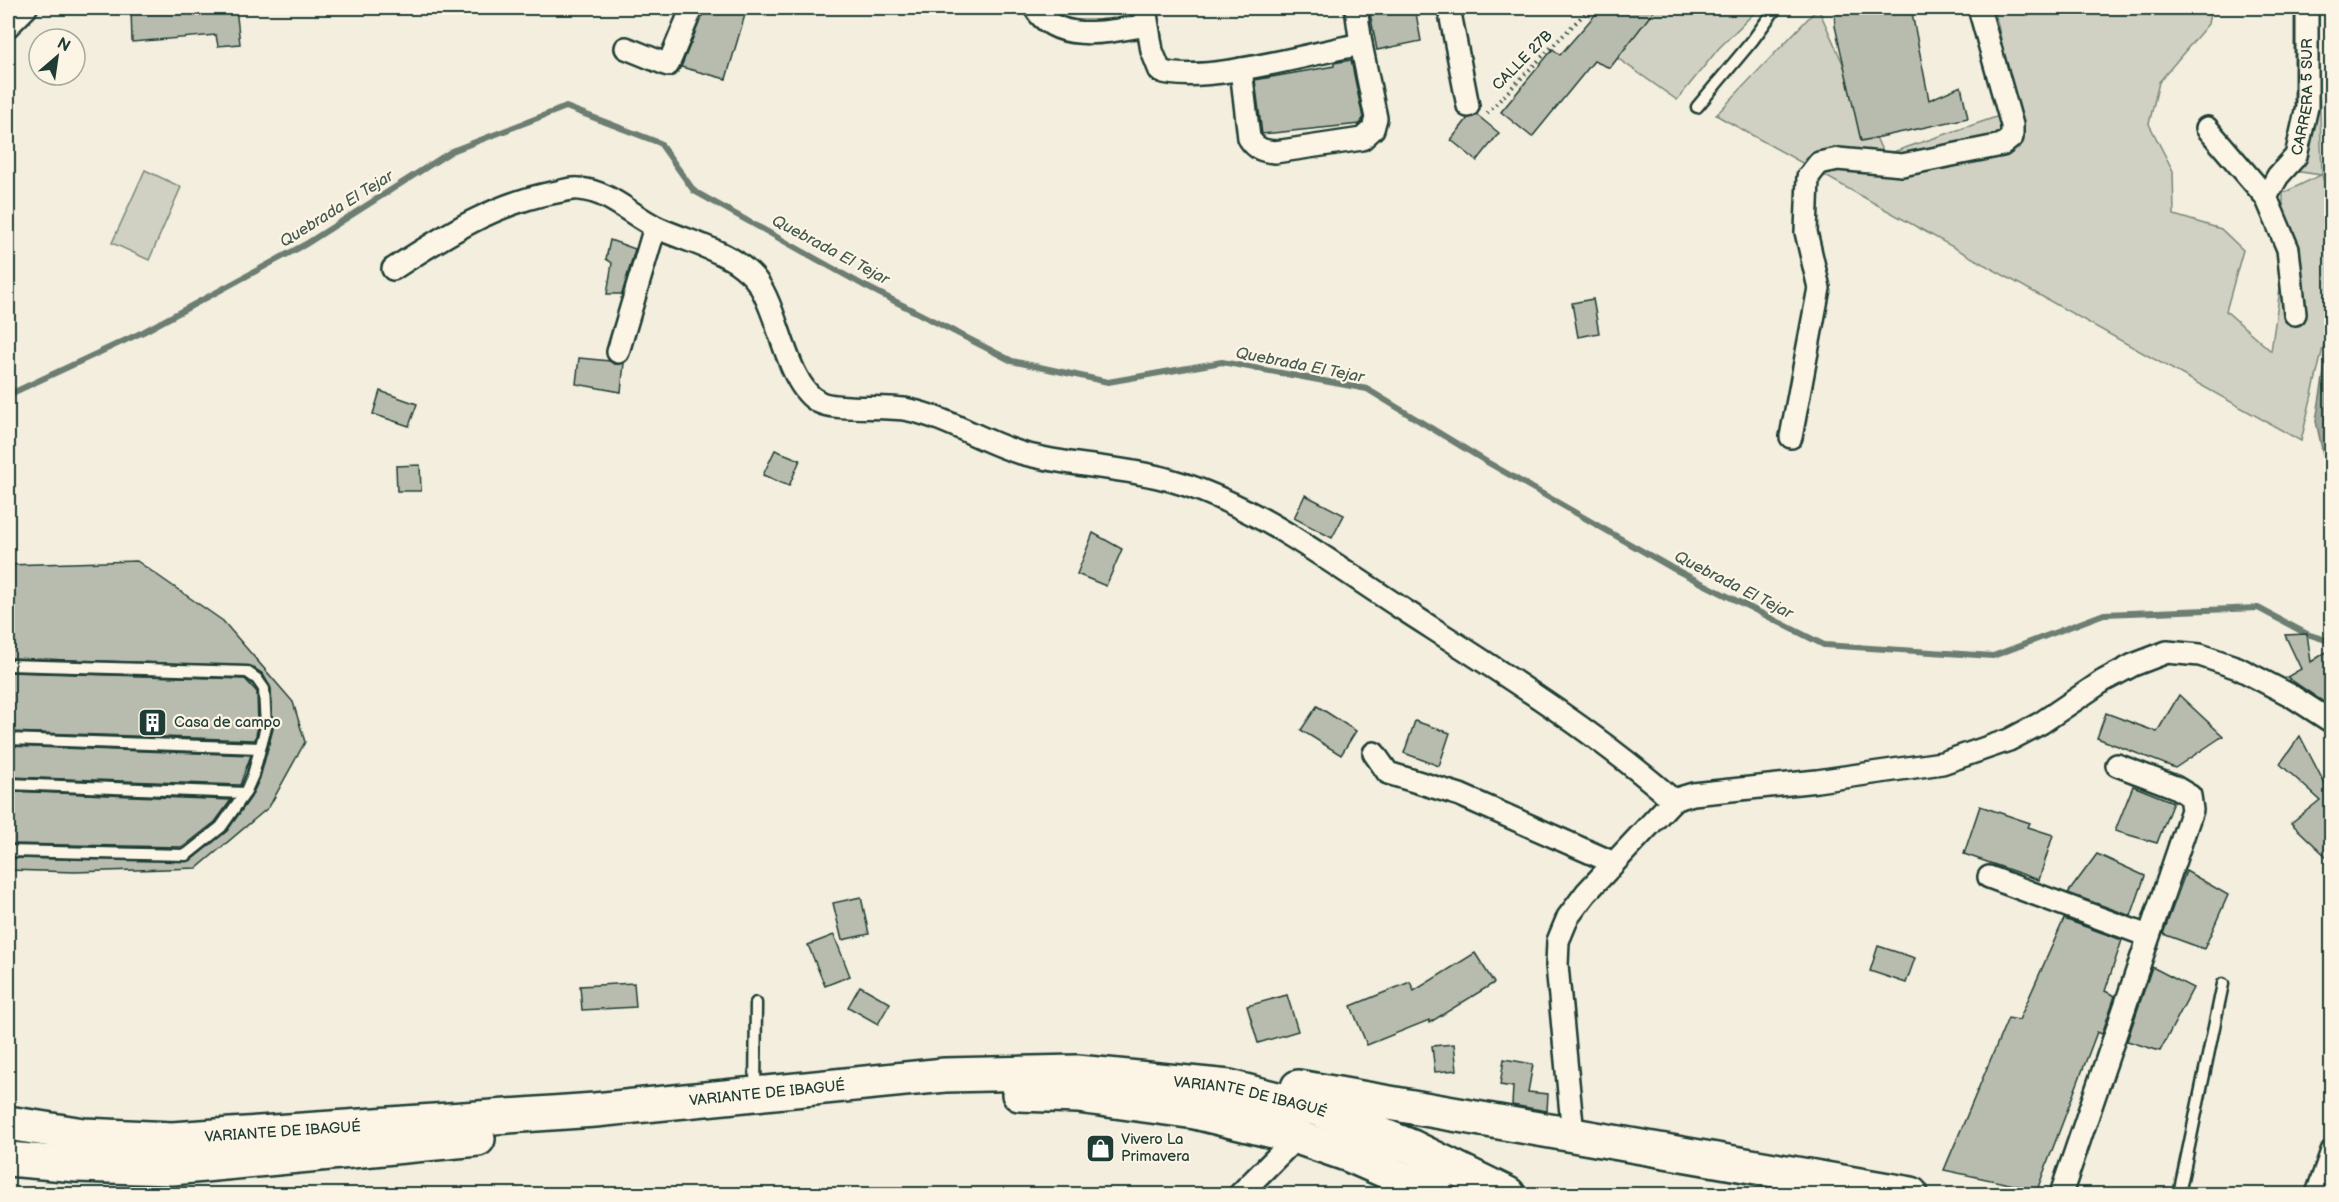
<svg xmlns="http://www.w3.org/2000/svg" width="2339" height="1202" viewBox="0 0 2339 1202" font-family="'Balsamiq Sans',sans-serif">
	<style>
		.green { fill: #d0d1c2; stroke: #78877b; stroke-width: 1.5 }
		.water { fill: #a0a89b; stroke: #6c7d72; stroke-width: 1.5 }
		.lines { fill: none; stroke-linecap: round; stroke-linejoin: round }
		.stream { stroke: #6c7d72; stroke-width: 6 }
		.building { fill: #b8bcae; stroke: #1f3d34; stroke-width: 1.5 }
		.service-casing { stroke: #1f3d34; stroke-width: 15 }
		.minor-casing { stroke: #1f3d34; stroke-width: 26 }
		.trunk-casing { stroke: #1f3d34; stroke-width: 38 }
		.path { stroke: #1f3d34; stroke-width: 4; stroke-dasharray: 1.5 4.5; stroke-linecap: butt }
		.service { stroke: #fcf5e5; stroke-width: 10 }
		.minor { stroke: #fcf5e5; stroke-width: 21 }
		.trunk { stroke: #fcf5e5; stroke-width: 33 }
		.labels { text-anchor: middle; stroke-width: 4.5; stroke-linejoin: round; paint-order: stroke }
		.street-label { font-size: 15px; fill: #1f3d34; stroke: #fcf5e5 }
		.poi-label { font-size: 15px; fill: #1f3d34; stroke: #fcf5e5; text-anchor: start }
		.water-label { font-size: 16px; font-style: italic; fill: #465d53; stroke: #fcf5e5 }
	</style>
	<rect width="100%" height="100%" fill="#f3eede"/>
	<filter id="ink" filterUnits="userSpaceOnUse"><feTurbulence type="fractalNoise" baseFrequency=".0167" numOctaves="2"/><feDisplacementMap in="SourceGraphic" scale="12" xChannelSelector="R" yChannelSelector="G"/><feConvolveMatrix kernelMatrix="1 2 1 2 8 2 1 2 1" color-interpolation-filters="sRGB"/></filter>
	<g filter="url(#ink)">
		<g class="green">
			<polygon points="1626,8 1759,8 1719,48 1677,100 1596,43"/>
			<polygon points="1818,8 1884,155 2017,110 1994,8 2211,8 2208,24 2159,82 2149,124 2173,171 2174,215 2221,229 2243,250 2226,311 2271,351 2283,268 2283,193 2321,175 2294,171 2294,8 2319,8 2317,18 2322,175 2332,209 2332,310 2301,441 1716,115"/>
			<polygon points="145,170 181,187 149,260 112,243"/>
		</g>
		<polygon class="water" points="2331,329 2332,492 2331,492 2316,421"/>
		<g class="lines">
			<polyline class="stream" points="8,395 143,332 306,244 452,151 566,107 660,143 694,191 863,285 1012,361 1108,382 1222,362 1367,389 1487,462 1672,568 1824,645 1993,656 2104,614 2258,608 2307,634 2332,642"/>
		</g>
		<g class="building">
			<polygon points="131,8 236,8 240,44 218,46 216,35 132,42"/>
			<polygon points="705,8 747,8 726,79 681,67"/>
			<polygon points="1369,8 1415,8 1421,41 1377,50"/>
			<polygon points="1601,8 1656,8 1610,68 1594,61 1532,137 1501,112 1553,49 1560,55"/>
			<polygon points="1834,8 1911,8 1929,100 1961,86 1968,118 1861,141 1835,26"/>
			<polygon points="1351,60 1363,118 1360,124 1262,134 1255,80 1334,66 1334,63"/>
			<polygon points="1477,115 1499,133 1477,161 1451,140 1468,118"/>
			<polygon points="610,240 635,249 622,294 607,294 612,263 606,259"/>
			<polygon points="1593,299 1599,333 1578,337 1572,303"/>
			<polygon points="579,358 610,361 615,364 624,363 621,392 576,384"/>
			<polygon points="380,391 417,404 409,426 373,414"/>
			<polygon points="775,450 800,460 789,486 763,475"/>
			<polygon points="420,465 421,491 397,491 396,466"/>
			<polygon points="1305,495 1344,515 1332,538 1294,518"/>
			<polygon points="1093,533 1122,549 1106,586 1077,574"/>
			<polygon points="137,561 223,621 293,702 305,742 269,807 197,868 75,872 8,870 8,858 190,861 227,831 251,797 260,778 273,729 271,689 263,674 251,666 8,658 8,565"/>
			<polygon points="2307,634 2311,662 2331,649 2331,707 2287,677 2301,669 2285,635"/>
			<polygon points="8,672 245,679 257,692 258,726 255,740 8,732"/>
			<polygon points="2179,695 2223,736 2175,768 2097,738 2106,713 2157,732"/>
			<polygon points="1317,706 1356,731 1341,755 1301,730"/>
			<polygon points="1415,721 1450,733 1439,766 1404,753"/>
			<polygon points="2300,736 2329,792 2331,791 2331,861 2291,823 2320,800 2280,764"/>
			<polygon points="8,746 251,755 240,785 8,777"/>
			<polygon points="2133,786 2173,802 2157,843 2115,831"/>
			<polygon points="8,791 231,800 215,822 183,847 8,844"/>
			<polygon points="1980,806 2030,823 2028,827 2053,835 2039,880 1964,854"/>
			<polygon points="2097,854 2145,876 2131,916 2068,893"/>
			<polygon points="2186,871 2228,895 2204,949 2163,934"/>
			<polygon points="861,897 869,934 842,940 833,903"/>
			<polygon points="2064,919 2122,940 2105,991 2115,996 2102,1034 2097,1032 2037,1190 1944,1170 2008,1018 2019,1020"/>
			<polygon points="834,935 850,976 825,986 808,945"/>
			<polygon points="1878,946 1915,958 1906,983 1870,971"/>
			<polygon points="1475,953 1494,983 1429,1023 1429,1020 1367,1045 1351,1006 1410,982 1414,991"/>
			<polygon points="2152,967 2193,988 2160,1051 2127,1041"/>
			<polygon points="634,983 636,1007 582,1010 580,986"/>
			<polygon points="860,986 890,1003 878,1024 848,1007"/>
			<polygon points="1287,995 1298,1031 1258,1043 1247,1006"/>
			<polygon points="1454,1044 1457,1070 1435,1072 1432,1046"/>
			<polygon points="1504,1059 1533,1064 1528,1092 1548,1094 1547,1111 1512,1105 1513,1087 1500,1085"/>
		</g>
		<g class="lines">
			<defs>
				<g id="service">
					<polyline points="1697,107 1752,41 1776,8"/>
					<polyline points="8,665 247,672 257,679 264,689 266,727 253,775 245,793 221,827 186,855 8,851"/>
					<polyline points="8,739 260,748"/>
					<polyline points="8,784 245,793"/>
					<polyline points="755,1091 756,1003"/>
					<polyline points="2179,1194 2223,984"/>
				</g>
				<g id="minor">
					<path d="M1035 8C1057 45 1112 31 1147 25"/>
					<path d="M1145 8 1152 51 1160 71C1202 85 1313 53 1361 44"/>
					<polyline points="1449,8 1468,106"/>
					<polyline points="8,26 26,8"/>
					<polyline points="626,48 668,65 692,8"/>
					<path d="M1241 69 1249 138C1256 149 1263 151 1275 152L1362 139 1373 129 1376 118 1361 44 1356 8"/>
					<polyline points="2207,128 2266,197 2288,249 2295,314"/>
					<path id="s1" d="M2266 197 2278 176 2296 156 2307 107V8"/>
					<path d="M393 269C444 236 496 202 557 192 563 191 572 188 579 189 610 191 633 217 660 229 685 240 713 247 736 262 743 267 753 275 758 283 779 312 787 386 819 402 836 411 885 405 909 410 948 418 983 442 1021 453 1070 467 1121 466 1170 480 1255 504 1328 561 1401 608 1494 668 1590 727 1673 800"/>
					<polyline points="618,352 655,227"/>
					<polyline points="1791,437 1819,288 1806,232 1808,177 1819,163 1838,159 1902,165 2002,145 2012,137 2012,125 1979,8"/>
					<polyline points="1374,753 1388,773 1460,795 1614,863"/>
					<polyline points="1989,877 2148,936"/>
					<polyline points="1573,1135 1557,965 1558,941 1568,917 1586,893 1673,800 1693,794 1817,781 1942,763 2009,740 2041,723 2103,681 2133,665 2167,652 2200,655 2238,668 2290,695 2332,722"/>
					<polyline points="1240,1194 1297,1137"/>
					<polyline points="2061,1194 2192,810 2190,796 2175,787 2117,765"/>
					<polyline points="2317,1194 2332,1151"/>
				</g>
				<g id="trunk">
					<polyline points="1298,1087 1911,1194"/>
					<polyline points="1019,1094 1078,1096 1195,1112 1297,1137 1349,1155 1438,1194"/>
					<path id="s2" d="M8 1123 83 1135 172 1139 595 1110 945 1075 1077 1072 1229 1087 1317 1109 1412 1147 1508 1194"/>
					<polyline points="8,1159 77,1165 172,1168 478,1139"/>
				</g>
			</defs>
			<use href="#service" class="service-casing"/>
			<use href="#minor" class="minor-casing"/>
			<use href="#trunk" class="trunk-casing"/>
			<polyline class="path" points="1487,113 1590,8"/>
			<use href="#service" class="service"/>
			<use href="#minor" class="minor"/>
			<use href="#trunk" class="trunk"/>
		</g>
	</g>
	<defs>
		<symbol id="building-square" viewBox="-11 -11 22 22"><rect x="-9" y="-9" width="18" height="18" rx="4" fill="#1f3d34" stroke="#fcf5e5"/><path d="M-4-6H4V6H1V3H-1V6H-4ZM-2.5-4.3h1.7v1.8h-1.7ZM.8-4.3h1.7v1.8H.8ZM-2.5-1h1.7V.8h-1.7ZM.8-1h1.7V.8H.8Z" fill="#fff"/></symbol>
		<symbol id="shop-square" viewBox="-11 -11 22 22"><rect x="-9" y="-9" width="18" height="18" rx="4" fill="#1f3d34" stroke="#fcf5e5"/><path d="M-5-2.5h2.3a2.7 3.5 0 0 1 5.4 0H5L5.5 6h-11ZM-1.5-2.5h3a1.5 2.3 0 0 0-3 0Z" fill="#fff"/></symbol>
	</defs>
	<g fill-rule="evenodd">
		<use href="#building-square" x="136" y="706" width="33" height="33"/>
		<use href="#shop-square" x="1084" y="1132" width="33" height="33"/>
	</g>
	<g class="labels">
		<g class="street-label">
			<text transform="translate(1522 60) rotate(-45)" y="5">CALLE 27B</text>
			<text dy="5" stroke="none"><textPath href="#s1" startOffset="111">CARRERA 5 SUR</textPath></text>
			<text dy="5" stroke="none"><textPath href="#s2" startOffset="762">VARIANTE DE IBAGUÉ</textPath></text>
			<text dy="5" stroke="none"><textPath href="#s2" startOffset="1248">VARIANTE DE IBAGUÉ</textPath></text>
			<text dy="5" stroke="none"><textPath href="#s2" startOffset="276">VARIANTE DE IBAGUÉ</textPath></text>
		</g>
		<g class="poi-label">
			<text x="174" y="727">Casa de campo</text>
			<text x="1121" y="1144">Vivero La<tspan x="1121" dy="17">Primavera</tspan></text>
		</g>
		<g class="water-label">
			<text transform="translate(336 208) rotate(-32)" y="6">Quebrada El Tejar</text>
			<text transform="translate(831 249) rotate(28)" y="6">Quebrada El Tejar</text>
			<text transform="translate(1300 364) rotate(11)" y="6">Quebrada El Tejar</text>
			<text transform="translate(1734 584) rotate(27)" y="6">Quebrada El Tejar</text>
		</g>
	</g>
	<rect width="2339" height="1202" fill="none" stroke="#fcf5e5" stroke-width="30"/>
	<rect x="15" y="15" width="2309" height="1172" fill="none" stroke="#1f3d34" stroke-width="2" filter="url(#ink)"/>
	<g transform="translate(57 57) rotate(29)"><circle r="28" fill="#fcf5e5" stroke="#a4ab9e" stroke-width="1.5"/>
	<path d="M0-4.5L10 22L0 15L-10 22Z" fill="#1f3d34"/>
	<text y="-9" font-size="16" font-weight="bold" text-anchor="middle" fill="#1f3d34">N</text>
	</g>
</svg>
